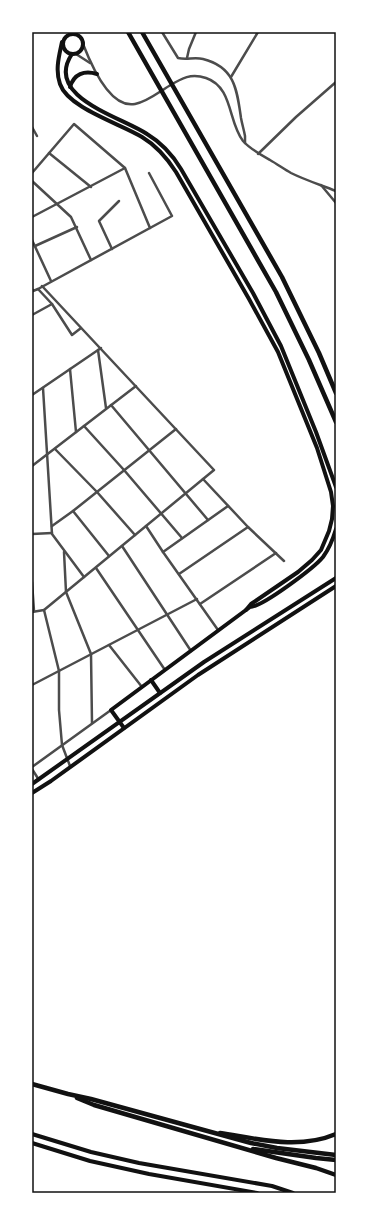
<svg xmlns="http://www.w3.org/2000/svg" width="368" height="1225" viewBox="0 0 368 1225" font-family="Cabin,sans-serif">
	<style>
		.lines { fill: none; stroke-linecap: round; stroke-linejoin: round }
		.minor { stroke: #4c4c4c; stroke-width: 2.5 }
		.primary { stroke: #111; stroke-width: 4 }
		.trunk { stroke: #111; stroke-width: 4 }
		.motorway { stroke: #111; stroke-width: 4.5 }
		.neatline { fill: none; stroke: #111; stroke-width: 1.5 }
	</style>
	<rect width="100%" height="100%" fill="#fff"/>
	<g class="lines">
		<g class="minor">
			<path d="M162 32 178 58C186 60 195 57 203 59 235 67 237 90 241 118 242 124 244 130 245 136V143"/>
			<path d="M83 44C90 62 109 109 135 104 147 102 159 92 169 86 182 78 191 73 206 78 233 87 228 122 243 141 250 149 261 155 270 160 277 164 284 169 291 173 305 180 321 185 336 191"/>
			<polyline points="76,54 90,63"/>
			<polyline points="187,58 189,49 196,32"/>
			<polyline points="231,77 258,32"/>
			<polyline points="32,127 37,136"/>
			<polyline points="49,153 91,187"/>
			<polyline points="258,154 296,117 336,82"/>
			<polyline points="32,173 74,124 125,168 150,228"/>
			<polyline points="32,181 71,217 91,260"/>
			<polyline points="321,185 336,203"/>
			<polyline points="32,217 125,168"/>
			<polyline points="32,240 51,281"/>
			<polyline points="35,246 77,227"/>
			<polyline points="112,249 99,221 119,201"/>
			<polyline points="32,289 33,291 38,289 52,304 72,335 81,328"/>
			<polyline points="38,289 172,216 149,173"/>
			<polyline points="32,315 52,304"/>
			<polyline points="98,350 106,408"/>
			<polyline points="70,369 76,432"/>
			<polyline points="43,388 52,534 84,577"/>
			<polyline points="32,395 101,348"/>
			<polyline points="111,405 208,520"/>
			<polyline points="84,426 124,470 182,538"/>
			<polyline points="55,449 97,492 135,535"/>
			<polyline points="32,466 136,386"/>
			<polyline points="203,479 248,527 284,561"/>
			<polyline points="73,511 109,556"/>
			<polyline points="52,526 73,511 176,429"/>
			<polyline points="146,526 163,552"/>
			<polyline points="32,534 52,533"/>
			<polyline points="122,546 191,651"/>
			<polyline points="64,552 66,592 91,654 92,723"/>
			<polyline points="96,568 165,670"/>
			<polyline points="179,574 248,527"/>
			<polyline points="32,582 34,611"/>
			<polyline points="200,604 276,553"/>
			<polyline points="44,610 59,671 59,710 62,745 70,766"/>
			<polyline points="32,612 44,610 214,470 42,286"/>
			<polyline points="218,630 163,552 228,506"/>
			<polyline points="109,645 142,687"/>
			<polyline points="32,685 197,599"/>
			<polyline points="32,767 111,710"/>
			<polyline points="32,769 39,780"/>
		</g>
		<g class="primary">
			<polyline points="32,784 204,662 336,578"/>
			<polyline points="32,793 51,781 198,675 336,586"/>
		</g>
		<g class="trunk">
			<circle cx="73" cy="44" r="10"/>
			<path d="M62 42C59 56 55 70 60 84 68 108 121 124 142 137 157 146 167 158 176 172L249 299 278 352 317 448 331 492 333 506 332 519 329 531 321 550 312 560 298 572 251 604 246 610"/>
			<path d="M72 54C43 97 122 117 147 134 162 143 172 154 181 169L253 293 281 346 316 432 336 487"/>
			<path d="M70 87C74 74 84 70 97 74"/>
			<polyline points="151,680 160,693"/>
			<path d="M124 728 111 710 250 607C262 607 314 568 323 557 329 549 333 539 336 529"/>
			<polyline points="32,1134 91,1152 139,1163 272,1186 293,1193"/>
			<polyline points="32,1143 90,1161 149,1174 257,1193"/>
		</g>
		<g class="motorway">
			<polyline points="128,32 276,292 309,360 336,422"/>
			<polyline points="142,32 282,277 319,353 336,393"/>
			<polyline points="32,1084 68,1094 91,1099 251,1143 277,1148 336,1155"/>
			<polyline points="77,1098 94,1105 276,1158 316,1168 336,1175"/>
			<path d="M220 1133C259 1139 298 1150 336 1134"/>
			<polyline points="253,1149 316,1158 336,1160"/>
		</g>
	</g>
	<rect width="368" height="1225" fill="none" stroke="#ffffff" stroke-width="66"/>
	<rect x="33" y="33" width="302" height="1159" class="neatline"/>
</svg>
